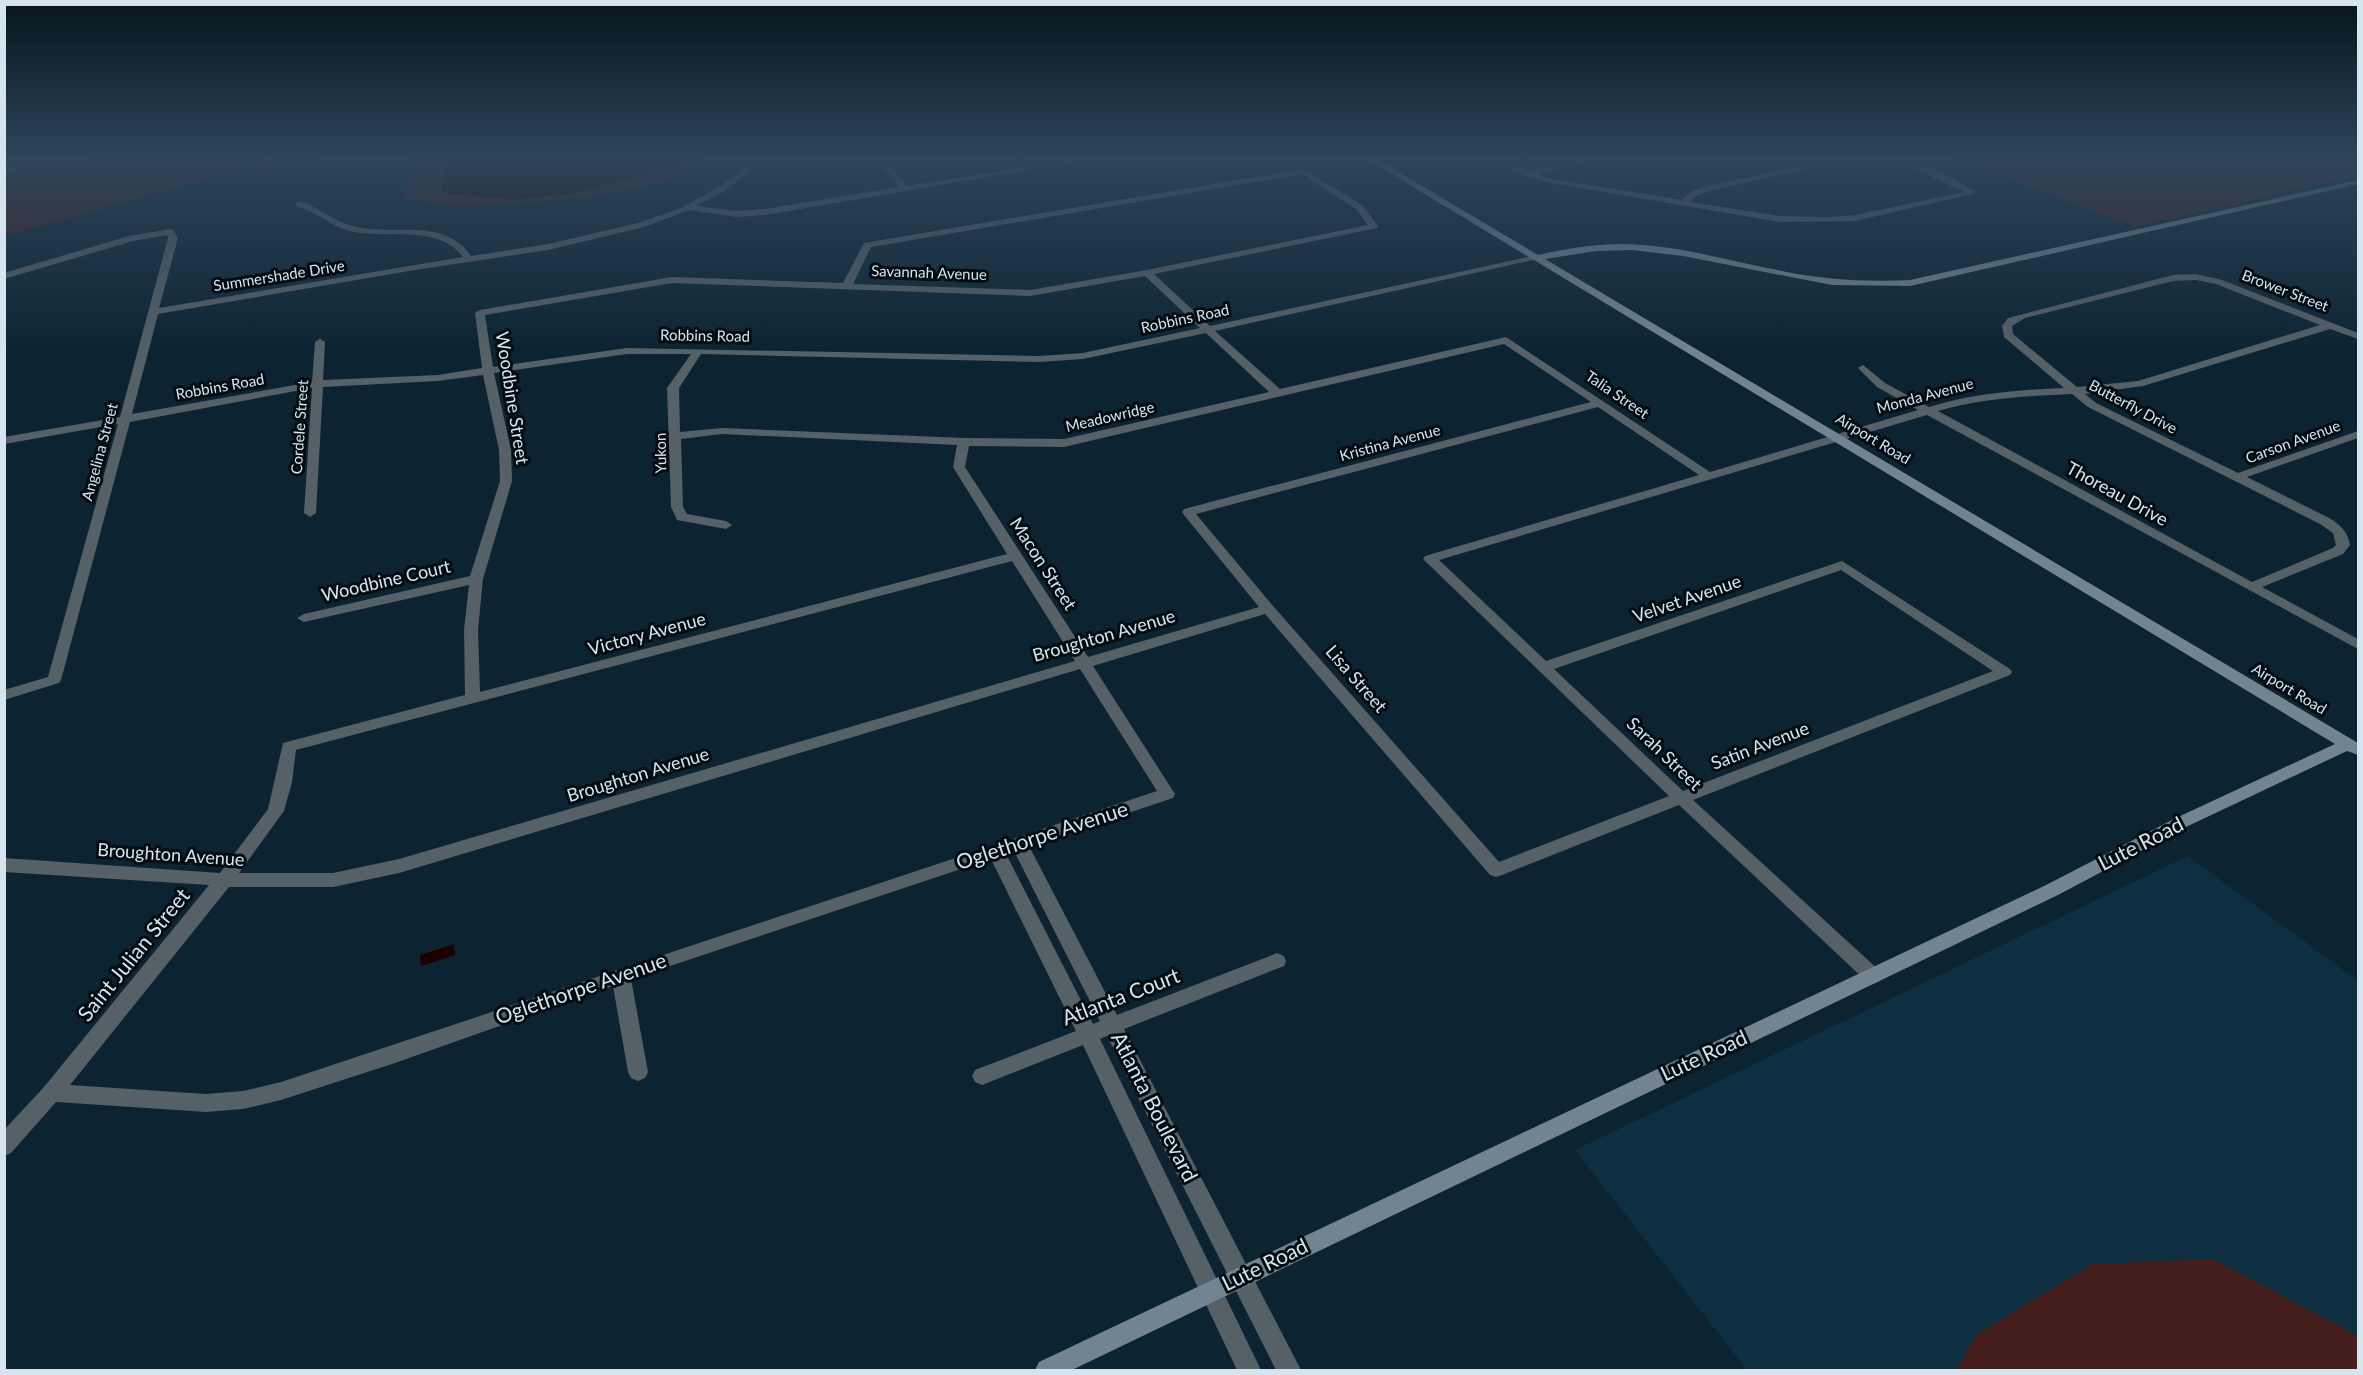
<svg xmlns="http://www.w3.org/2000/svg" width="2363" height="1375" viewBox="0 0 2363 1375" font-family="Lato,sans-serif">
	<style>
		.built { fill: #0e2e41 }
		.green { fill: #441e1d }
		.water { fill: #1b0000 }
		.lines { fill: none; stroke-linecap: round; stroke-linejoin: round }
		.street { fill: #556067; fill-rule: evenodd }
		.secondary { fill: #72848f; fill-rule: evenodd }
		.labels { text-anchor: middle; stroke-width: 6; stroke-linejoin: round; paint-order: stroke }
		.far-street-label { font-size: 15px; fill: #d5e4ed; stroke: #040c12 }
		.street-label { font-size: 18px; fill: #d5e4ed; stroke: #040c12 }
		.near-street-label { font-size: 21px; fill: #d5e4ed; stroke: #040c12 }
	</style>
	<rect width="100%" height="100%" fill="#0c2432"/>
	<polygon class="built" points="2188,856 2358,981 2358,1370 1747,1370 1575,1150"/>
	<g class="green">
		<polygon points="109,158 260,158 260,163 279,158 322,158 260,175 259,164 5,236 5,172"/>
		<polygon points="413,158 701,158 667,181 587,198 464,206 403,198"/>
		<polygon points="1956,158 2358,158 2358,175 2136,227"/>
		<polygon points="2213,1259 2358,1336 2358,1370 1957,1370 1976,1335 2093,1264"/>
	</g>
	<g class="water">
		<polygon points="447,158 683,158 678,166 573,193 516,200 443,193 443,168"/>
		<polygon points="454,944 455,955 421,966 420,955"/>
	</g>
	<g class="lines">
		<g class="street">
			<polygon points="47,158 55,158 52,165 4,171 4,166 46,161"/>
			<path d="M875 158H883L907 186 1079 158H1098L765 215 736 217 689 210 644 227 548 250 415 270 158 314 132 414 312 382 315 342 320 339 325 342 323 380 438 375 482 368 475 313 480 310 672 277 843 283 864 243 1303 169 1362 205 1378 226 1377 228 1154 274 1210 326 1537 255 1542 258 1215 331 1280 389 1506 337 1710 472 1918 410 1877 387 1858 368 1863 365 1885 383 1929 407C1974 393 2018 390 2064 388L2004 337 2002 326 2008 318 2173 275 2196 274 2222 280 2358 333V339L2330 329 2143 386 2085 394 2096 403 2238 473 2358 431V438L2247 477 2329 518C2340 524 2348 532 2350 545L2343 554 2262 587 2358 639V649L1927 415 1439 560 1546 661 1842 561 2010 669 2012 672 2010 675 1693 800 1880 971 1882 976 1880 981 1873 984 1866 981 1679 805 1502 875 1496 877 1490 875 1265 614 1093 666 1175 794 1173 798 1029 846 1117 1015 1270 956 1277 953 1284 956 1286 961 1284 966 1124 1029 1301 1370H1276L1107 1036 1100 1039 1261 1370H1237L1083 1045 982 1085 975 1082 972 1076 975 1070 1076 1031 991 859 631 979 648 1072 645 1078 638 1081 631 1078 628 1072 613 986 392 1064 281 1100 243 1109 206 1112 56 1102 11 1153 4 1156V1130L44 1087 209 885 4 872V858L220 873 268 809 283 743 465 695 464 630 469 585 304 622 297 618 304 614 470 576 500 481 499 450 483 375 438 381 323 387 316 513 310 517 304 513 312 388 130 422 61 680 59 683 4 700V690L48 677 118 424 4 444V437L120 417 168 238 167 235 133 241 4 279V273L129 236 170 229 173 230 178 238 159 308 463 257C438 223 386 240 350 231 330 226 316 211 296 206L295 204 299 201C318 206 331 220 349 225 390 238 443 215 471 256L548 244 638 223 681 208 719 187 754 161H757V165L725 191 696 206 736 211 765 209 899 187ZM1302 174 1356 209 1368 225 1147 270 1030 290 853 284 871 247ZM1145 276 1200 328 1083 353 1039 356 627 348 493 367 485 315 672 283 1030 296ZM2196 280 2216 284 2320 325 2138 381 2077 387 2013 334 2012 326 2025 318 2173 281ZM1206 333 1269 392 1064 439 964 438 722 428 680 432 679 388 701 354 1039 362 1083 359ZM1504 344 1591 402 1184 509 1182 512 1184 515 1259 607 1088 657 965 467 969 446 1064 447ZM627 354H691L667 388 671 507 677 520 726 529 732 525 726 521 687 514 683 507 681 439 722 434 957 445 953 467 1007 554 480 692 478 630 483 579 512 481 511 450 494 373ZM2072 394 2088 407 2320 524 2333 533 2336 545 2333 548 2252 582 1938 411C1982 398 2026 396 2072 394ZM1598 407 1699 475 1425 556 1423 559 1669 796 1499 862 1273 606 1196 514ZM1012 561 1075 661 399 859 333 873H239L284 811 292 782 296 750ZM1841 570 1993 671 1683 791 1554 669ZM1080 669 1157 791 281 1082 243 1091 206 1094 70 1085 229 887H333L399 873ZM1014 851 1100 1021 1093 1024 1006 854Z"/>
			<path d="M1494 158H1505L1530 170 1591 158H1608L1538 173 1547 178 1682 200 1690 192 1711 185 1841 158H1857L1713 190 1696 196 1690 202 1780 216 1829 217 1855 215 1964 192 1892 158C1914 158 1959 179 1976 193L1855 221 1780 222 1545 182 1524 175Z"/>
		</g>
		<path class="secondary" d="M1365 158H1375L1538 255C1565 249 1592 244 1620 244 1675 244 1729 261 1782 271 1825 280 1867 282 1910 280L2358 180V184L1910 286 1832 285 1683 256 1632 250 1596 251 1545 259 2358 743V755L2347 751 2188 826 2058 895 1072 1370H1035L1039 1362 2046 885 2176 818 2335 744Z"/>
	</g>
	<linearGradient id="sky" x2="0" y2="1"><stop stop-color="#07141c"/><stop offset="0.45" stop-color="#2e455a"/><stop offset="1" stop-color="#2e455a" stop-opacity="0"/></linearGradient>
	<rect width="2363" height="351" fill="url(#sky)"/>
	<g class="labels">
		<g class="far-street-label">
			<text transform="translate(929 273) rotate(2)" y="5">Savannah Avenue</text>
			<text transform="translate(279 276) rotate(-9)" y="5">Summershade Drive</text>
			<text transform="translate(2285 291) rotate(21)" y="5">Brower Street</text>
			<text transform="translate(1185 319) rotate(-12)" y="5">Robbins Road</text>
			<text transform="translate(705 336) rotate(1)" y="5">Robbins Road</text>
			<text transform="translate(220 387) rotate(-10)" y="5">Robbins Road</text>
			<text transform="translate(1617 395) rotate(34)" y="5">Talia Street</text>
			<text transform="translate(1925 396) rotate(-15)" y="5">Monda Avenue</text>
			<text transform="translate(2133 407) rotate(28)" y="5">Butterfly Drive</text>
			<text transform="translate(1110 417) rotate(-13)" y="5">Meadowridge</text>
			<text transform="translate(300 427) rotate(-86)" y="5">Cordele Street</text>
			<text transform="translate(1873 439) rotate(31)" y="5">Airport Road</text>
			<text transform="translate(2293 442) rotate(-20)" y="5">Carson Avenue</text>
			<text transform="translate(1390 443) rotate(-15)" y="5">Kristina Avenue</text>
			<text transform="translate(100 452) rotate(-75)" y="5">Angelina Street</text>
			<text transform="translate(661 453) rotate(-91)" y="5">Yukon</text>
			<text transform="translate(2289 689) rotate(31)" y="5">Airport Road</text>
		</g>
		<g class="street-label">
			<text transform="translate(512 398) rotate(81)" y="6">Woodbine Street</text>
			<text transform="translate(2117 494) rotate(29)" y="6">Thoreau Drive</text>
			<text transform="translate(1043 564) rotate(57)" y="6">Macon Street</text>
			<text transform="translate(386 581) rotate(-13)" y="6">Woodbine Court</text>
			<text transform="translate(1687 599) rotate(-19)" y="6">Velvet Avenue</text>
			<text transform="translate(647 634) rotate(-15)" y="6">Victory Avenue</text>
			<text transform="translate(1104 636) rotate(-16)" y="6">Broughton Avenue</text>
			<text transform="translate(1356 679) rotate(49)" y="6">Lisa Street</text>
			<text transform="translate(1760 746) rotate(-21)" y="6">Satin Avenue</text>
			<text transform="translate(1664 754) rotate(44)" y="6">Sarah Street</text>
			<text transform="translate(638 775) rotate(-17)" y="6">Broughton Avenue</text>
			<text transform="translate(171 855) rotate(4)" y="6">Broughton Avenue</text>
		</g>
		<g class="near-street-label">
			<text transform="translate(1042 836) rotate(-18)" y="7">Oglethorpe Avenue</text>
			<text transform="translate(2141 844) rotate(-27)" y="7">Lute Road</text>
			<text transform="translate(134 955) rotate(-51)" y="7">Saint Julian Street</text>
			<text transform="translate(581 989) rotate(-19)" y="7">Oglethorpe Avenue</text>
			<text transform="translate(1121 997) rotate(-21)" y="7">Atlanta Court</text>
			<text transform="translate(1704 1056) rotate(-25)" y="7">Lute Road</text>
			<text transform="translate(1154 1107) rotate(63)" y="7">Atlanta Boulevard</text>
			<text transform="translate(1265 1265) rotate(-26)" y="7">Lute Road</text>
		</g>
	</g>
	<rect width="2363" height="1375" fill="none" stroke="#d5e4ed" stroke-width="12"/>
</svg>
